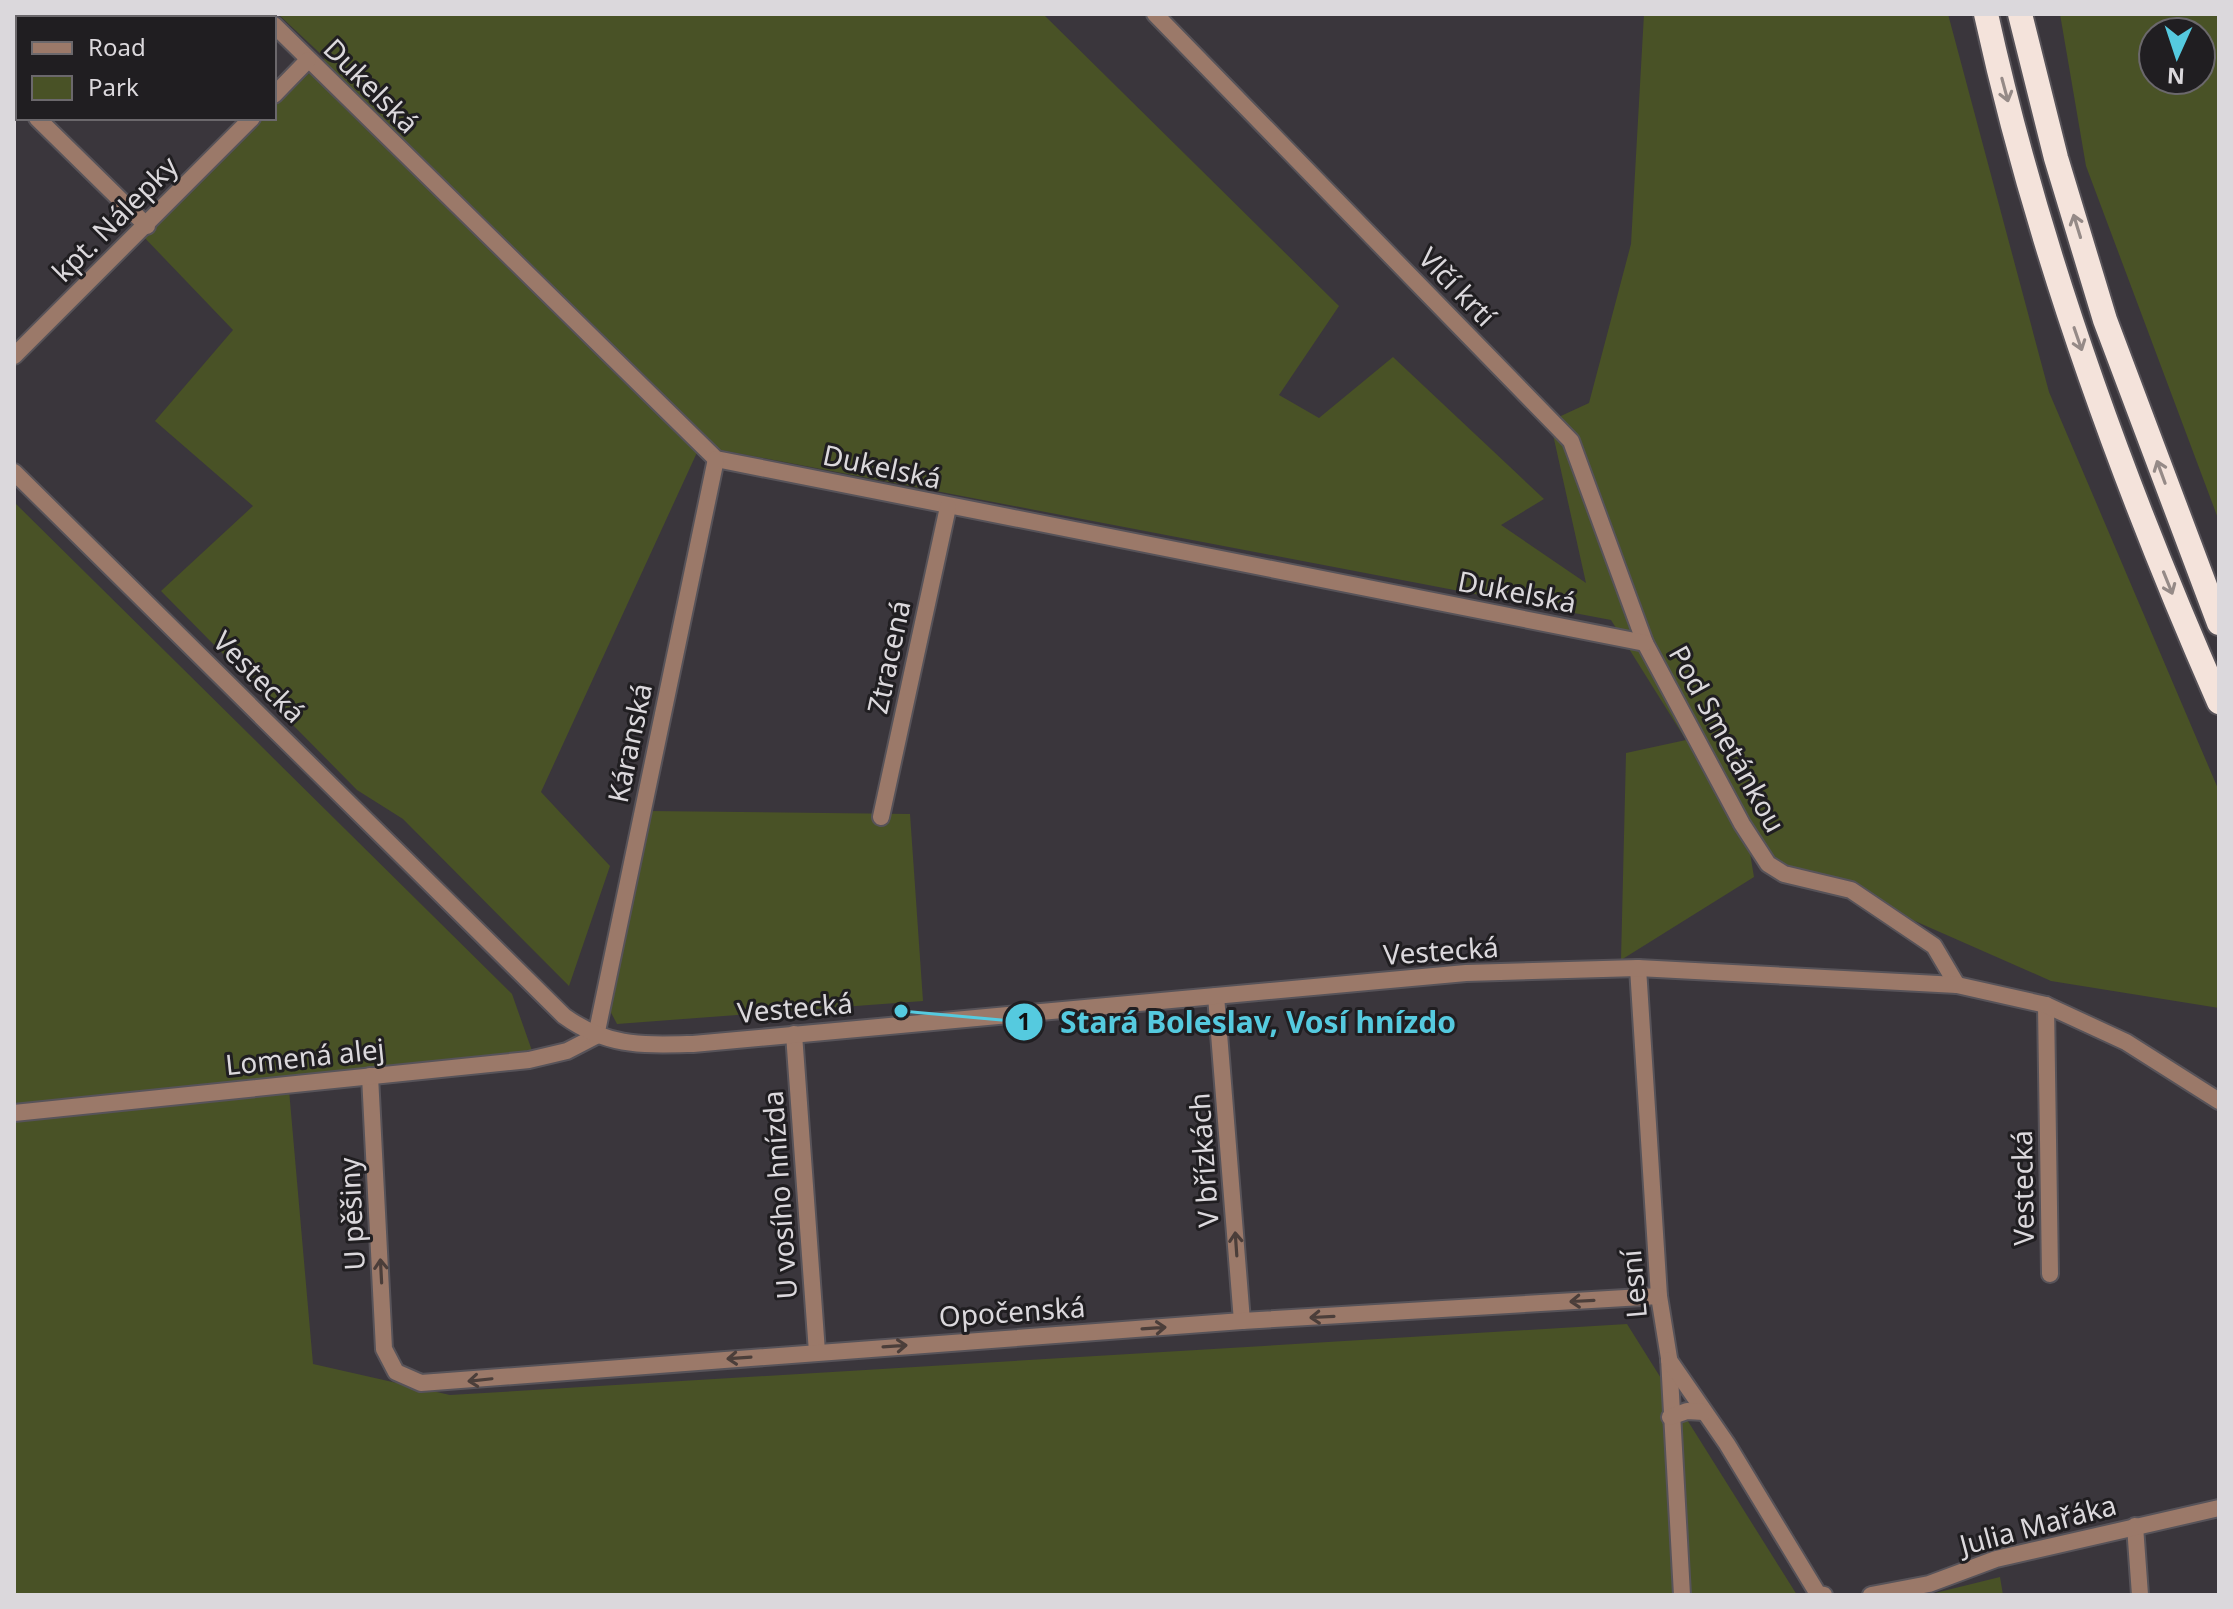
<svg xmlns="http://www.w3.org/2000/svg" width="2233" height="1609" viewBox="0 0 2233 1609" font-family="'Noto Sans',sans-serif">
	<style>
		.green { fill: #495226; fill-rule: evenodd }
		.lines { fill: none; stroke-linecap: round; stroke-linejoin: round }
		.minor-casing { stroke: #575359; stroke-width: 20 }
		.tertiary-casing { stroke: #575359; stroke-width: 20 }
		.motorway-casing { stroke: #575359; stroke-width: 28 }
		.minor { stroke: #9b7969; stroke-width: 16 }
		.tertiary { stroke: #9b7969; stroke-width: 16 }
		.motorway { stroke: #f4e3db; stroke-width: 24 }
		.oneway { stroke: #958a87 }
		.oneway2 { stroke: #4b3e3a }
		.labels { text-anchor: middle; stroke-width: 6; stroke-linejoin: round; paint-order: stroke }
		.street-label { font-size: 28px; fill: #dbd8dc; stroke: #201e21 }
		.leader { fill: none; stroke: #55cadf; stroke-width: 3 }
		.callout-dot { fill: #55cadf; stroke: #201e21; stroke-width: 3 }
		.mark-label { font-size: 24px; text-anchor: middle; font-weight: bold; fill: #111 }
		.callout-label { font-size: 30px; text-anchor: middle; font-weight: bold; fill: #55cadf; stroke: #201e21; stroke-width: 6; stroke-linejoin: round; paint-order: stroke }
	</style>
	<rect width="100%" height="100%" fill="#3a363c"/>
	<g class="green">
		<polygon points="278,14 1043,14 1339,306 1279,395 1319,418 1393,357 1544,499 1501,525 1586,583 1550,421 1589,403 1631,244 1644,14 1948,14 2049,392 2219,791 2219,1008 2051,981 1772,858 1744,817 1754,877 1621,960 1626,753 1686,740 1611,620 700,446 541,792 610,866 569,986 403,819 357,790 161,591 253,506 155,421 233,330 141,234 263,118 274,118 274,107 325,58"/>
		<path d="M2060 14H2219V521L2086 166ZM2201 32V80H2153V32Z"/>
		<polygon points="14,502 512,994 537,1065 289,1090 313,1364 450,1395 1627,1324 1797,1595 14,1595"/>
		<polygon points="648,811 910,814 923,1001 617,1024 605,1001"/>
		<polygon points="2000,1577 2003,1595 1927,1595"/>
	</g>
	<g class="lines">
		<defs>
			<g id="minor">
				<polyline points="1155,14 1571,441 1645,643 1742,824 1768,864 1784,874 1851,890 1934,946 1957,985"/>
				<polyline points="274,25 716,459 1645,643"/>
				<polyline points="14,95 18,99"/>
				<polyline points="274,95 308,60"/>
				<polyline points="37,118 147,226"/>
				<polyline points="14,356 252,118"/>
				<polyline points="881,817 948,507"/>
				<polyline points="1638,968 1659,1296 1669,1358 1682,1595"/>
				<polyline points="1216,996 1242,1321"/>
				<polyline points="2046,1005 2050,1274"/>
				<polyline points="794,1034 817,1352"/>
				<polyline points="370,1076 384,1349 396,1372 421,1383 1242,1321 1659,1296"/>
				<polyline points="14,1113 529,1060 567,1051 596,1036 716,459"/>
				<polyline points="1669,1360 1727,1444 1818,1594 1824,1595"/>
				<polyline points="1670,1417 1687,1411 1704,1412"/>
				<polyline points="2135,1526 2140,1595"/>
				<polyline points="1871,1595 1929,1584 1996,1559 2219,1508"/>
			</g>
			<path id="tertiary" d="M14 472 564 1016C607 1047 642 1045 693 1044L1466 973 1638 968 1957 985 2046 1005 2126 1042 2219 1101"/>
			<g id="motorway">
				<path d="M1986 14C2038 251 2122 481 2219 702"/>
				<polyline points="2020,14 2056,158 2105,320 2219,623"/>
			</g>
		</defs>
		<use href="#minor" class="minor-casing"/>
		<use href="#tertiary" class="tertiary-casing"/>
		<use href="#motorway" class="motorway-casing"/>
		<use href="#minor" class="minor"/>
		<use href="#tertiary" class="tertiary"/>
		<use href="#motorway" class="motorway"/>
	</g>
	<defs><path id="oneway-shaft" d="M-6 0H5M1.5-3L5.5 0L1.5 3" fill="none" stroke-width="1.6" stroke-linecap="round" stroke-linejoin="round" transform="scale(2)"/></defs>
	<g class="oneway">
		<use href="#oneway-shaft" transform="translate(2005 90) rotate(75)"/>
		<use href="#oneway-shaft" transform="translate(2077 226) rotate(-107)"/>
		<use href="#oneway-shaft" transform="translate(2078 339) rotate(71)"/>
		<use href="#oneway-shaft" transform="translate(2161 472) rotate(-110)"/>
		<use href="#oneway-shaft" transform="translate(2168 583) rotate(68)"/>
	</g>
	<g class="oneway2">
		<use href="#oneway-shaft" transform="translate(1236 1244) rotate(-94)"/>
		<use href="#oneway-shaft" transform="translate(381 1271) rotate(-93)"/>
		<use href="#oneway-shaft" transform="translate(1582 1301) rotate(177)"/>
		<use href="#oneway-shaft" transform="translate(1322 1317) rotate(177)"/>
		<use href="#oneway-shaft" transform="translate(1154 1328) rotate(-4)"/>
		<use href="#oneway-shaft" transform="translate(895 1346) rotate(-4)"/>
		<use href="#oneway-shaft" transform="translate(739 1358) rotate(176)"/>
		<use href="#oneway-shaft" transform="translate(480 1380) rotate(174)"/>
	</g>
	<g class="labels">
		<g class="street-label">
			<text transform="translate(371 86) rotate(45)" y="10">Dukelská</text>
			<text transform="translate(115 219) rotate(-45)" y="10">kpt. Nálepky</text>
			<text transform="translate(1457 287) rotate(46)" y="10">Vlčí krtí</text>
			<text transform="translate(882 467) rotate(12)" y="10">Dukelská</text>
			<text transform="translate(1517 592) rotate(11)" y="10">Dukelská</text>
			<text transform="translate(889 657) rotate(-78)" y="10">Ztracená</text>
			<text transform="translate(259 677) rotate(45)" y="10">Vestecká</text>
			<text transform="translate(1727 739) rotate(61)" y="10">Pod Smetánkou</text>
			<text transform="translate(630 743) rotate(-78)" y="10">Káranská</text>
			<text transform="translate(1441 951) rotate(-4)" y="10">Vestecká</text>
			<text transform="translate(795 1008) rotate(-5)" y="10">Vestecká</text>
			<text transform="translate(305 1057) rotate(-6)" y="10">Lomená alej</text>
			<text transform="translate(1204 1160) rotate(-94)" y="10">V břízkách</text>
			<text transform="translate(2023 1188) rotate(-91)" y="10">Vestecká</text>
			<text transform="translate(780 1195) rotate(-94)" y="10">U vosího hnízda</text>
			<text transform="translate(352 1214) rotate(-93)" y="10">U pěšiny</text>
			<text transform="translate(1634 1284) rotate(-95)" y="10">Lesní</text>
			<text transform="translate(1012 1312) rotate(-4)" y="10">Opočenská</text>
			<text transform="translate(2038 1525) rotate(-15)" y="10">Julia Mařáka</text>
		</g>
	</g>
	<path class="leader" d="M901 1011L1024 1022"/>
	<g class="callout-dot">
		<circle cx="901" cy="1011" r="8"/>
		<circle cx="1024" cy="1022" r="20"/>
	</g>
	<g class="mark-label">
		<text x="1024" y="1030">1</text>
	</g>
	<g class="callout-label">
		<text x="1258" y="1033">Stará Boleslav, Vosí hnízdo</text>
	</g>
	<rect width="2233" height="1609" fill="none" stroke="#dbd8dc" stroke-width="32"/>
	<rect x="16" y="16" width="260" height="104" fill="#201e21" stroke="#6b686c" stroke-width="2"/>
	<rect x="32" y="42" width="40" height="12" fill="#9b7969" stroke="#6b686c" stroke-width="2"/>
	<text x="88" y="56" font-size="24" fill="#dbd8dc">Road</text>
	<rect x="32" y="76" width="40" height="24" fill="#495226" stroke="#6b686c" stroke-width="2"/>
	<text x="88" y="96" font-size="24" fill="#dbd8dc">Park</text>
	<g transform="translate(2177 56) rotate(183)"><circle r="38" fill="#201e21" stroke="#6b686c" stroke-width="2"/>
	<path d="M0-6L14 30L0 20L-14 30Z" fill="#55cadf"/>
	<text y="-12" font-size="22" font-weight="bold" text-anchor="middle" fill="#dbd8dc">N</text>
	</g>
</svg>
